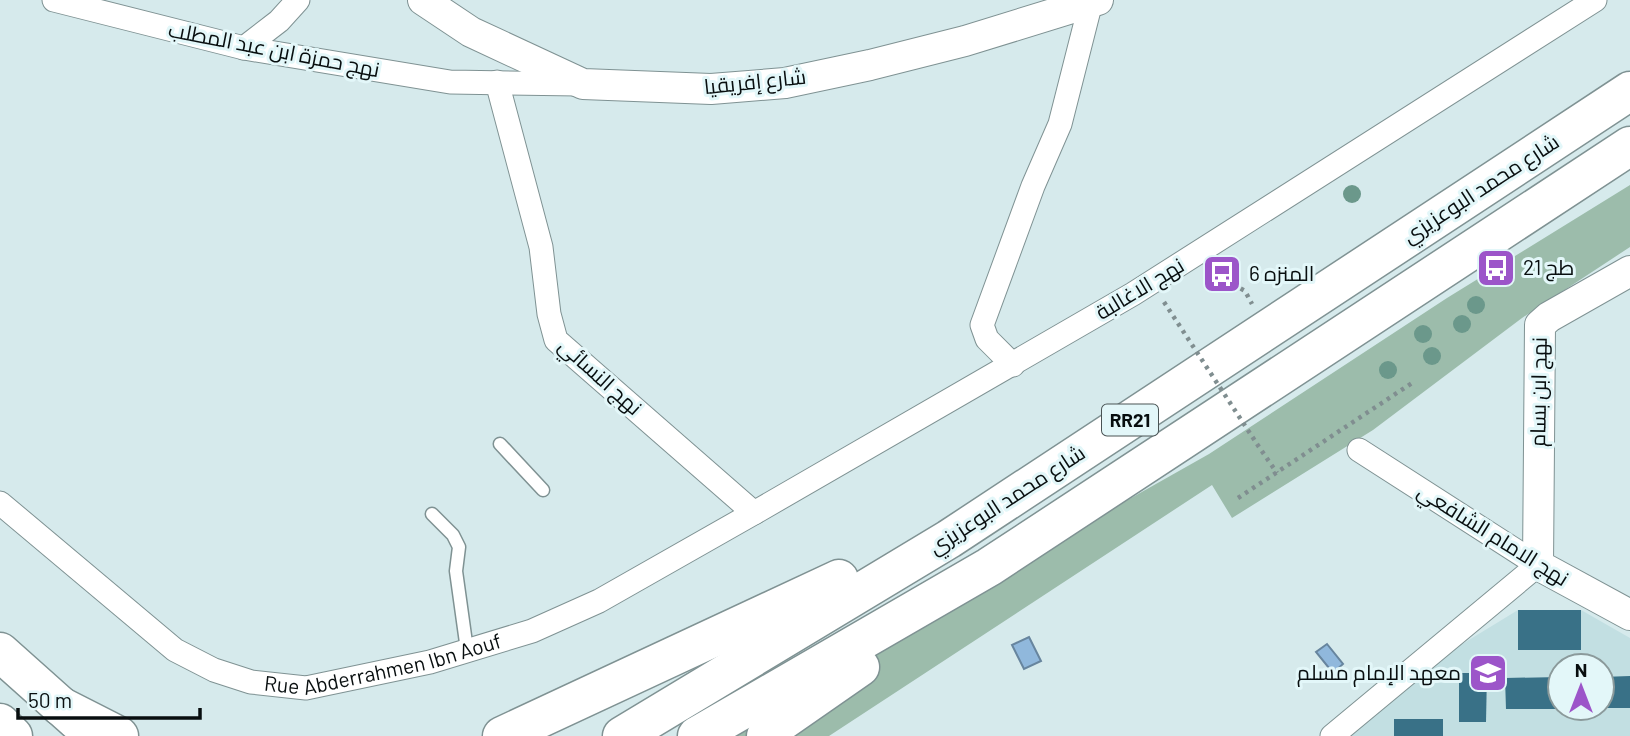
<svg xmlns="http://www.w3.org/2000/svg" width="1630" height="736" viewBox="0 0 1630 736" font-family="Barlow,Cairo,sans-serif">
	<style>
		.built { fill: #c2dfe2; fill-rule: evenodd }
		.green { fill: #9cbcab }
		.water { fill: #90b8dc; stroke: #67859e; stroke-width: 2 }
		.building { fill: #397187 }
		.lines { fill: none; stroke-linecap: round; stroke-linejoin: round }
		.service-casing { stroke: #7f9293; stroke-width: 15 }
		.minor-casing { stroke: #7f9293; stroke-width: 25 }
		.tertiary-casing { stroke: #7f9293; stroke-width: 32 }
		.trunk-casing { stroke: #7f9293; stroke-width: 41 }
		.motorway-casing { stroke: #7f9293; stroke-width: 41 }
		.path { stroke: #808e90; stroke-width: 4.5; stroke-dasharray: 3.5 5; stroke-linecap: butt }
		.service { stroke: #fff; stroke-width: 12 }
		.minor { stroke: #fff; stroke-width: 23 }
		.tertiary { stroke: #fff; stroke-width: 30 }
		.trunk { stroke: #fff; stroke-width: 38 }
		.motorway { stroke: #fff; stroke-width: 38 }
		.path-bridge { stroke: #808e90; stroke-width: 4.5; stroke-dasharray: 3.5 5; stroke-linecap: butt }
		.tree { fill: #6b988b }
		.labels { text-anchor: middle; stroke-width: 6; stroke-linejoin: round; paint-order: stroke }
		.shield { fill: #e3f7f9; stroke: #4a5455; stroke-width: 2 }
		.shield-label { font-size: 19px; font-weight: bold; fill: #080e0f }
		.street-label { font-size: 21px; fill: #080e0f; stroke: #e3f7f9 }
		.poi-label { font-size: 21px; fill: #080e0f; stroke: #e3f7f9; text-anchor: start }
	</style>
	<rect width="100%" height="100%" fill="#d6eaec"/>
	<path class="built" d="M1518 610H1581L1630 638V736H1338L1405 679ZM1560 666H1602V708H1560Z"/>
	<polygon class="green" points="1630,185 1630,247 1522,318 1373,430 1232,518 1212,485 829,736 719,736 763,706 1209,454 1447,298"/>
	<g class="water">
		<polygon points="1029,637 1041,661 1024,669 1012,645"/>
		<polygon points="1327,644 1343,664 1333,673 1316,652"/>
	</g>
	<g class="building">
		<rect x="1518" y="610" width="63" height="40"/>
		<polygon points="1459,673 1487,673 1486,722 1459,722"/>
		<polygon points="1630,676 1630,708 1602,708 1602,677"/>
		<polygon points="1560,677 1560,709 1506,709 1505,678"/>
		<rect x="1394" y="719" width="49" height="17"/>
	</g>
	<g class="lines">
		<defs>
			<g id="service">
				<polyline points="500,444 543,490"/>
				<polyline points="432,514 453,535 459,547 456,571 467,650"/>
			</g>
			<g id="minor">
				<polyline points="54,0 244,48 450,82 578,84"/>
				<polyline points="244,48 279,21 298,0"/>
				<polyline points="497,82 541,247 549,314 556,340 754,513 1133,294 1595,0"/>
				<polyline points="1013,365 987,339 982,325 1033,186 1060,124 1091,2"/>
				<path id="s1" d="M0 503 175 650 214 670 251 682 306 688 430 662 532 631 599 601 754 513"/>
				<polyline points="1332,736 1538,565 1359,450"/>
			</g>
			<g id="tertiary">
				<polyline points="423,0 471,32 583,84 711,89 785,83 870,65 965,41 1098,0"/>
				<polyline points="1630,271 1549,317 1540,325 1538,565 1630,615"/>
			</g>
			<g id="trunk">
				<polyline points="0,652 84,727"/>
				<polyline points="0,723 13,736"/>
			</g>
			<g id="motorway">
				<polyline points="60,706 119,736"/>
				<polyline points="502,736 839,579"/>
				<polyline points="622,736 949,539 1630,91"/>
				<polyline points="697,736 989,567 1630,146"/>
				<polyline points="766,736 775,726 860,667"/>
			</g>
		</defs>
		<use href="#service" class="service-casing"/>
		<use href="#minor" class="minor-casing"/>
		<use href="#tertiary" class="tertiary-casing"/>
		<use href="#trunk" class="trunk-casing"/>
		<use href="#motorway" class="motorway-casing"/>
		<g class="path">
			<polyline points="1211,272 1245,291 1252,304"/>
			<polyline points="1257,444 1277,473"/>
			<polyline points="1238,498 1412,383"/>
		</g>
		<use href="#service" class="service"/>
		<use href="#minor" class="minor"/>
		<use href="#tertiary" class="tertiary"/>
		<use href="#trunk" class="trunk"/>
		<use href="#motorway" class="motorway"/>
		<polyline class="path-bridge" points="1164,302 1257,444"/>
	</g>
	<g class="tree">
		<circle cx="1352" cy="194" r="9"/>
		<circle cx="1476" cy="305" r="9"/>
		<circle cx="1462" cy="324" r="9"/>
		<circle cx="1423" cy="334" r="9"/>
		<circle cx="1432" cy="356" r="9"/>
		<circle cx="1388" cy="370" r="9"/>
	</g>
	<defs>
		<symbol id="bus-square" viewBox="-11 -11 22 22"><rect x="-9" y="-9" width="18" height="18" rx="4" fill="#9c55c9" stroke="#e3f7f9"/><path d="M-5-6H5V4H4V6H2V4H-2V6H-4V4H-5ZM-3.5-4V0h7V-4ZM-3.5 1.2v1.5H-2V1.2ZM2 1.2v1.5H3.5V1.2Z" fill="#fff"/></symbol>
		<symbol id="school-square" viewBox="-11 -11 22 22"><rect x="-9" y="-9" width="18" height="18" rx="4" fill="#9c55c9" stroke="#e3f7f9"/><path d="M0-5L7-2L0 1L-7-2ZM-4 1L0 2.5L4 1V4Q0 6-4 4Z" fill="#fff"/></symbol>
	</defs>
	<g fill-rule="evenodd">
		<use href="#bus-square" x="1474" y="246" width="44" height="44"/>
		<use href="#bus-square" x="1200" y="252" width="44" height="44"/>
		<use href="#school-square" x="1466" y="651" width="44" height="44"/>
	</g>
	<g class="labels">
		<rect class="shield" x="1102" y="404.5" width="56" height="31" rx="5"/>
		<g class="shield-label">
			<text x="1130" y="427">RR21</text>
		</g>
		<g class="street-label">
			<text transform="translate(274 50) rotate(11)" y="7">نهج حمزة ابن عبد المطلب</text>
			<text transform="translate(755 82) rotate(-6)" y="7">شارع إفريقيا</text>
			<text transform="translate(1481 189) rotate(-33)" y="7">شارع محمد البوعزيزي</text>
			<text transform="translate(1140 289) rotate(-31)" y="7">نهج الاغالبة</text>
			<text transform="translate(600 377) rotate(42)" y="7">نهج النسائي</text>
			<text transform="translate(1539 392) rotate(-89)" y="7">نهج ابن بسام</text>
			<text transform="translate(1007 500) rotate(-33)" y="7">شارع محمد البوعزيزي</text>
			<text transform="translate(1493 535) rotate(32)" y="7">نهج الامام الشافعي</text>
			<text dy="7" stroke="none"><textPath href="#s1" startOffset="446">Rue Abderrahmen Ibn Aouf</textPath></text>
		</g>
		<g class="poi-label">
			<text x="1523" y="275">طج 21</text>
			<text x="1249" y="281">المنزه 6</text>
			<text x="1461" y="680" text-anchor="end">معهد الإمام مسلم</text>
		</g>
	</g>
	<g transform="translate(1581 687)"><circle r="33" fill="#e3f7f9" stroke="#8b9a9b" stroke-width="2"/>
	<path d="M0-5L12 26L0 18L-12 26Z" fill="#9c55c9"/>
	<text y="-10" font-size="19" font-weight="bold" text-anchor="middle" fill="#080e0f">N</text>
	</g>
	<path d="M18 708v10h182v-10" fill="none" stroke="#080e0f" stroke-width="3.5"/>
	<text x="28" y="708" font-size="21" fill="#080e0f" stroke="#e3f7f9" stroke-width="5" paint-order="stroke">50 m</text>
</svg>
